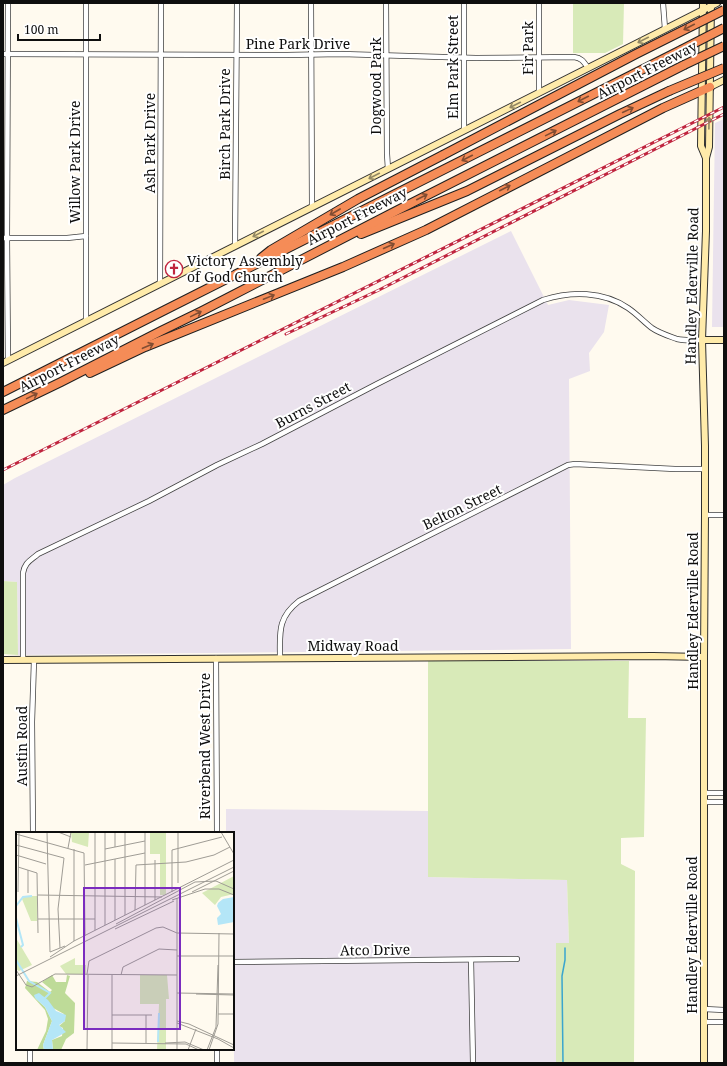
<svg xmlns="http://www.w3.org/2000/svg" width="727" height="1066" viewBox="0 0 727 1066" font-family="'Noto Serif',serif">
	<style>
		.industrial { fill: #eae2ed }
		.green { fill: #d8eab8 }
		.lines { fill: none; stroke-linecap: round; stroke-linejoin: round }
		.stream { stroke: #3aa5ce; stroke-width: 1.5 }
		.street-casing { stroke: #414141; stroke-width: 6 }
		.secondary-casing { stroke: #303030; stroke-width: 8 }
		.highway-casing { stroke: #1f1f1f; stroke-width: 10 }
		.street { stroke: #fff; stroke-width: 4.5 }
		.secondary { stroke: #ffebaa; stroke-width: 6 }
		.highway { stroke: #f58c57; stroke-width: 8 }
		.rail-casing { stroke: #c0253f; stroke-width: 3 }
		.rail { stroke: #fff; stroke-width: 1.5; stroke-dasharray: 4.5; stroke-linecap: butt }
		.highway-bridge-casing { stroke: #1f1f1f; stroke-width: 10; stroke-linecap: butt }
		.highway-bridge { stroke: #f58c57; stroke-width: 8 }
		.oneway { stroke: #824d32 }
		.oneway2 { stroke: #938864 }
		.labels { text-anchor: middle; stroke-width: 4; stroke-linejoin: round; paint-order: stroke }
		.street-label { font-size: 14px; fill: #0e0e0e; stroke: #fff }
		.poi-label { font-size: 14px; fill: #0e0e0e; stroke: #fff; text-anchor: start }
		.inset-river { fill: none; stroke: #b4e6f7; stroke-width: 2 }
		.inset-road { fill: none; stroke: #9f9c95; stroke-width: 1 }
		.view { fill: #7b2cbf; fill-opacity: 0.15; stroke: #7b2cbf; stroke-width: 2 }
		.inset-edge { fill: none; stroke: #0e0e0e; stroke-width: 2 }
	</style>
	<rect width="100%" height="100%" fill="#fffaef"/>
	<g class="industrial">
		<polygon points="724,119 724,327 712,327 715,123"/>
		<polygon points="511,231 548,305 569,300 609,305 604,332 589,353 590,371 569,379 571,649 18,655 17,582 3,581 3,485 15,478"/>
		<polygon points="226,809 428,811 428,877 567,880 569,943 556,943 556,1063 234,1063 233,833 226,833"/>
	</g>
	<g class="green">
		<polygon points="573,3 624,3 623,44 605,53 573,53"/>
		<polygon points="3,581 17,582 18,655 3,654"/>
		<polygon points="428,661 629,661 628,718 646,718 644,837 621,838 621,864 635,871 634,1063 556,1063 556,943 569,943 567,880 428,877"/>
	</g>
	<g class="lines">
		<polyline class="stream" points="563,1063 562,976 565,960 565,948"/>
		<defs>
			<g id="street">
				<polyline points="86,3 86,321"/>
				<polyline points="311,3 312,207"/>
				<polyline points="386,3 387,154 388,169"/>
				<polyline points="464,3 464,130"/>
				<polyline points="663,3 665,29"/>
				<path d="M3 54 287 55 341 54 476 58 574 57C582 58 584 62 588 68"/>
				<polyline points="539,93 539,3"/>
				<polyline points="3,238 67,238 86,236"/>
				<polyline points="235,246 237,3"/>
				<polyline points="160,283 161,3"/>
				<polyline points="8,360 7,238 8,3"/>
				<polyline points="705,515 724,515"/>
				<polyline points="216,658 217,833"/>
				<path d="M280 658C280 633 277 618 299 601L568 465 575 464 675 469H705"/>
				<path d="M23 660V573C25 562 30 561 38 554L149 501 217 465 262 444 377 384 543 300C571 291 603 291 628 308 637 314 644 322 652 328 659 333 669 336 677 339 685 341 694 340 702 340"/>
				<polyline points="704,793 724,793"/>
				<polyline points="704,802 724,802"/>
				<polyline points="33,833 32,722 34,660"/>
				<polyline points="471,960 473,1063"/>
				<polyline points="233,962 517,959"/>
				<polyline points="704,1009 724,1010"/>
				<polyline points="704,1022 724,1022"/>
				<polyline points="217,1049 217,1063"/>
				<polyline points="30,1063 30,1049"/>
			</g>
			<g id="secondary">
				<polyline points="703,3 701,146 706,158"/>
				<polyline points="710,87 724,80"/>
				<polyline points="702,340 724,340"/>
				<polyline points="3,363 717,3"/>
				<polyline points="3,660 653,656 704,657"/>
				<polyline points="704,1063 704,657 705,515 705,446 702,340 706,231 706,158 709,147 711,3"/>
			</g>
			<g id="highway">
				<polyline points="361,234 467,191 620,114 669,91"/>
				<polyline points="261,258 271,250 358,199 443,155"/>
				<polyline points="90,373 145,347 343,267 426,230 663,108 710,87"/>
				<polyline points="3,392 165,310 681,50"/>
				<polyline points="3,410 61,382 161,331 202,311 398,210 684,65"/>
			</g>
		</defs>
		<use href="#street" class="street-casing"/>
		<use href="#secondary" class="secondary-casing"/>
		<use href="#highway" class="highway-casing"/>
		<use href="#street" class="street"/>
		<use href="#secondary" class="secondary"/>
		<use href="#highway" class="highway"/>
		<defs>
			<g id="rail">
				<polyline points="286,334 379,290 724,114"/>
				<polyline points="3,470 724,107"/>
			</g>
		</defs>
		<use href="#rail" class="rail-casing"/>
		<use href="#rail" class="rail"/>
		<defs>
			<g id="highway-bridge">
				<polyline points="681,50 724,28"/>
				<polyline points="684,65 724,46"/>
				<polyline points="669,91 724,68"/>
				<polyline points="443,155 636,54 724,10"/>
			</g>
		</defs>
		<use href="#highway-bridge" class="highway-bridge-casing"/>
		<use href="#highway-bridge" class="highway-bridge"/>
	</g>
	<defs><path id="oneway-shaft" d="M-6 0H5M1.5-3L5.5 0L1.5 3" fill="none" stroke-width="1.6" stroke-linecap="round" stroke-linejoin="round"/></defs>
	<g class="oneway">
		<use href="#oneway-shaft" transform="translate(689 27) rotate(153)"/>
		<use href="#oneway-shaft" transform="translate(583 99) rotate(153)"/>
		<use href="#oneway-shaft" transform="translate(628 110) rotate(-25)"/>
		<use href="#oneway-shaft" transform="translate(551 133) rotate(-26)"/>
		<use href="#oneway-shaft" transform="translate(467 158) rotate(153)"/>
		<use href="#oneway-shaft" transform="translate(505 188) rotate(-27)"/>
		<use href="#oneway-shaft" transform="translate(422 197) rotate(-27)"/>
		<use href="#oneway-shaft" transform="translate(335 212) rotate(150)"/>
		<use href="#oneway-shaft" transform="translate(389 246) rotate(-24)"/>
		<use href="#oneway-shaft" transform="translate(269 297) rotate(-22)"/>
		<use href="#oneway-shaft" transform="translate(196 314) rotate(-26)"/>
		<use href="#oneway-shaft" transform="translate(148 346) rotate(-23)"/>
		<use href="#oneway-shaft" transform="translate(32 396) rotate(-26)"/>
	</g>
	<g class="oneway2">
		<use href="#oneway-shaft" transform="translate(643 40) rotate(153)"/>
		<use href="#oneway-shaft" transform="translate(515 105) rotate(153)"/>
		<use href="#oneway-shaft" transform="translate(709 123) rotate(-89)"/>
		<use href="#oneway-shaft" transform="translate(374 176) rotate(153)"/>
		<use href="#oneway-shaft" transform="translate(258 234) rotate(153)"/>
	</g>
	<defs>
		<symbol id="church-ring" viewBox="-11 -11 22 22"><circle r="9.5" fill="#fff" stroke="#c0253f" stroke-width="1.5"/><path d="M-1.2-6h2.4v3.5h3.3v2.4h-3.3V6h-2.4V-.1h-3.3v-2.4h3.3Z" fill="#c0253f"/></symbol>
	</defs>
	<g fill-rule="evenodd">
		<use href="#church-ring" x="164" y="259" width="20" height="20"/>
	</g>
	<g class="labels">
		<g class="street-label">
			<text x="298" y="49">Pine Park Drive</text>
			<text transform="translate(528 48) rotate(-90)" y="5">Fir Park</text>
			<text transform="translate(453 67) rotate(-90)" y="5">Elm Park Street</text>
			<text transform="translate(647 70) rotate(-27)" y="5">Airport Freeway</text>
			<text transform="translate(376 86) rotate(-90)" y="5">Dogwood Park</text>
			<text transform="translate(225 124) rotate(-90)" y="5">Birch Park Drive</text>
			<text transform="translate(150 143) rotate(-90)" y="5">Ash Park Drive</text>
			<text transform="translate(75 162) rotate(-90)" y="5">Willow Park Drive</text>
			<text transform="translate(357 216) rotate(-27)" y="5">Airport Freeway</text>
			<text transform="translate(692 286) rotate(-89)" y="5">Handley Ederville Road</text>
			<text transform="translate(69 363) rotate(-27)" y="5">Airport Freeway</text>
			<text transform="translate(313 405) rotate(-28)" y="5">Burns Street</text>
			<text transform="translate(462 507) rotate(-26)" y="5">Belton Street</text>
			<text transform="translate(693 611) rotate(-90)" y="5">Handley Ederville Road</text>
			<text x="353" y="651">Midway Road</text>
			<text transform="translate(22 746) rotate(-90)" y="5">Austin Road</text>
			<text transform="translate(205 746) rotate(-90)" y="5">Riverbend West Drive</text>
			<text transform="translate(692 935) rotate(-90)" y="5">Handley Ederville Road</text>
			<text transform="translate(375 950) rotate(-1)" y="5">Atco Drive</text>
		</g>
		<g class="poi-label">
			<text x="187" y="266">Victory Assembly<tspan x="187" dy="16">of God Church</tspan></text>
		</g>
	</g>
	<g transform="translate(16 832)">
		<rect width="218" height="218" fill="#fffaef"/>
		<path d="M55 0H73L72 15 56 10ZM134 0H150V62L148 63H144V22H134ZM218 44V62L205 65 199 73 186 61ZM9 64H21V89H15L6 67ZM0 106 16 133 3 139 0 137ZM59 126V133H70V142H50L44 134ZM124 143H151L153 167H150V218H141L143 172H124Z" fill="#d8eab8"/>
		<path d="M36 143 40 150H50L51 143 54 144 49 161 59 171 58 201 50 207 45 218H37L36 208 46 204 47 196 43 194 49 189 48 182 19 166 29 175 36 189 27 213 28 218H21L30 199 32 187 29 178 9 156 11 149 21 150 34 160 36 158 26 150Z" fill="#bedb98"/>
		<path d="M218 65V90L202 93 201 86 205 82 201 74 202 71 207 67ZM23 161 32 168 40 179 50 183 49 189 43 193 50 200 36 208 37 218H28L27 213 36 189 29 175 19 166 18 163Z" fill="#b4e6f7"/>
		<path class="inset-river" d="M0 74 7 65 16 64M0 86 7 113 5 115M0 128 13 149 34 161 28 167M142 210 143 181"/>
		<path class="inset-road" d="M31 0 34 120 49 114M42 0 55 5M129 0V73M205 0 218 22M0 2 68 21 69 104M0 13 48 26 42 77 44 116M99 15V0M52 16 55 0M58 17V109M89 17 129 9M0 23 30 32M139 28V68M69 33 129 21M2 35 21 41 22 101M12 38V61M162 51V0M2 60 3 0M156 60V18L206 5M176 60 218 39M22 63 146 65M161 66V218M156 68 189 57H203L218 63M119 78 120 33 170 30 198 23 214 15M109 83V0M22 87H79M99 88V27M100 92 179 50 200 49 218 57M89 93V0M99 97 158 69M79 98V0M161 101 218 102M58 109 218 28M161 124H218M34 125 58 109M0 138 10 153 16 155 39 142 161 143M71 142 73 129 140 96 147 95 161 101M96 143V218M105 143 107 135 143 117 161 118M0 144 218 35M161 161 218 162M180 162 218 163M202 182H218M96 183H136M130 183V211M161 189 173 192 218 213M161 191 202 207 218 216M96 211 170 212 183 218M149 211 169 210 188 218M71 218 72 143M172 218 180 197M191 218 200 195 202 133M193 218 202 192 203 101"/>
		<path class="view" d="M68 56H164V197H68Z"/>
		<rect width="218" height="218" class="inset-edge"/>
	</g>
	<rect width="727" height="1066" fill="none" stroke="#0e0e0e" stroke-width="8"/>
	<path d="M18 34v6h82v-6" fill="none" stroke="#0e0e0e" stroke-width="2"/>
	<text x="24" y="34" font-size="12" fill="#0e0e0e" stroke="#ffffff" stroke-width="3" paint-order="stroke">100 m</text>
</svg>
